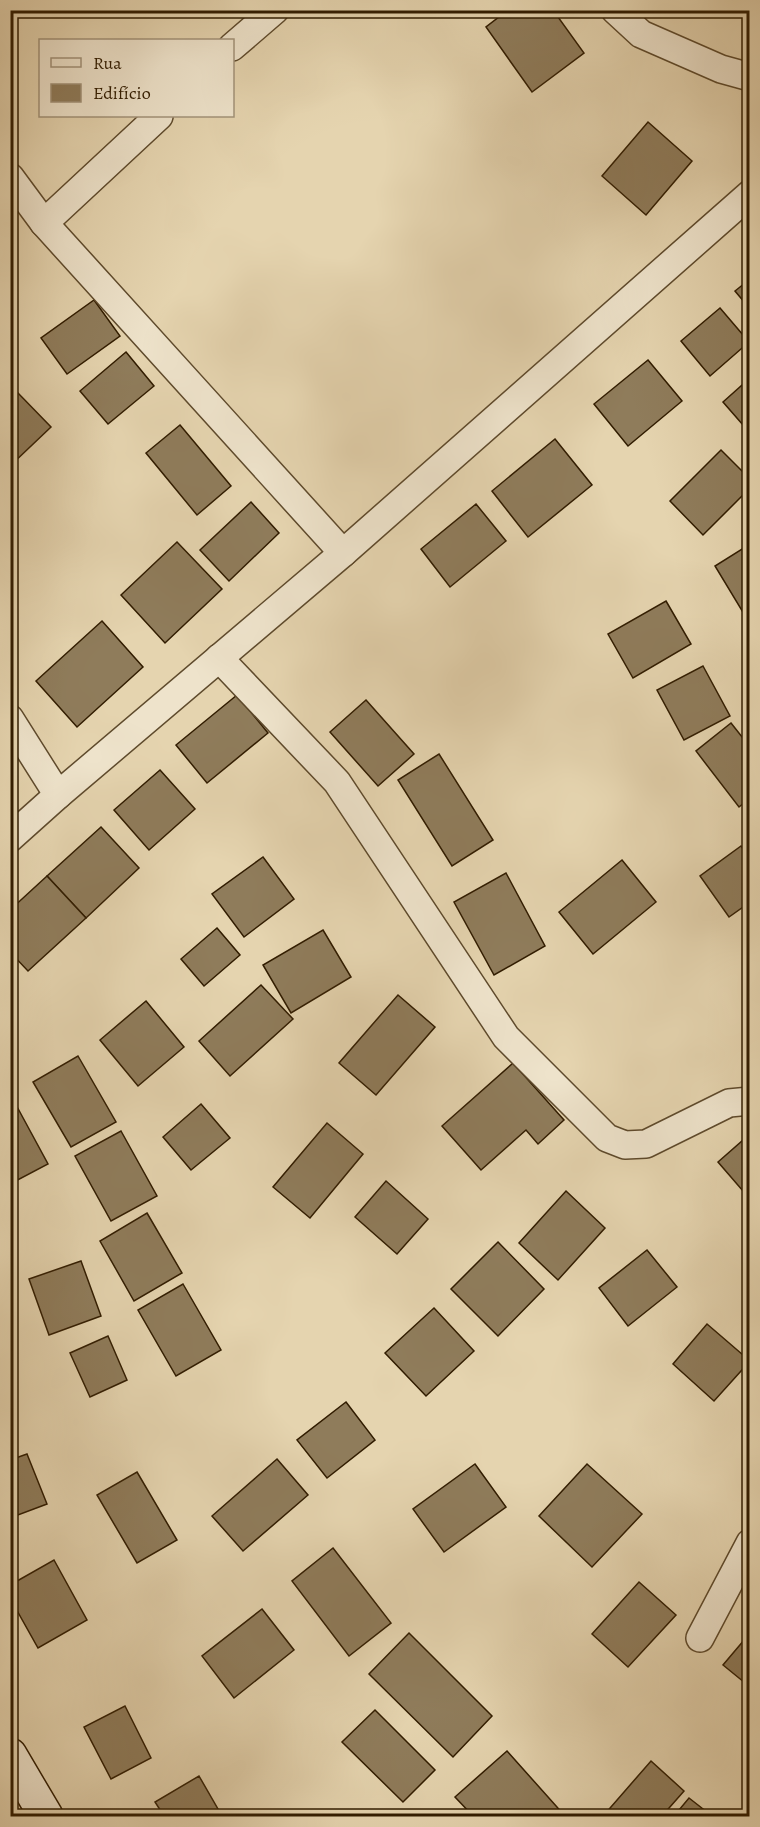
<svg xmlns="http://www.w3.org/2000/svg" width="760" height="1827" viewBox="0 0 760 1827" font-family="Alegreya,serif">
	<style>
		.building { fill: #8f7c5b; stroke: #311c00; stroke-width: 1.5 }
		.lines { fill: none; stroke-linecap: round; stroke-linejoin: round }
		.street-casing { stroke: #5e4a2c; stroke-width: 30 }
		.secondary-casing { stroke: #311c00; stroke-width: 36 }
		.street { stroke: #eee3cb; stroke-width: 27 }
		.secondary { stroke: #eee3cb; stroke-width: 33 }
	</style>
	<rect width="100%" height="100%" fill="#e5d4af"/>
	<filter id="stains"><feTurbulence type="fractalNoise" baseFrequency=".00333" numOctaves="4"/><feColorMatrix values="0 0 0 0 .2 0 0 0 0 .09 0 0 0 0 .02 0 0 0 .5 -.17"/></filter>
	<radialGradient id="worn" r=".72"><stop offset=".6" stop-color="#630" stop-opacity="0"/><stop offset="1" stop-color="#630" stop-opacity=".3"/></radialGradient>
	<g class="building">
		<polygon points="508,10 553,10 584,53 532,92 486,27"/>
		<polygon points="648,122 692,161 646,215 602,176"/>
		<polygon points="750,279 750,309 735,291"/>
		<polygon points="94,300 120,336 67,374 41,338"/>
		<polygon points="720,308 749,342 710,376 681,341"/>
		<polygon points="126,352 154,386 108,424 80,391"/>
		<polygon points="648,360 682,401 628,446 594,404"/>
		<polygon points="750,378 750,433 723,402"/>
		<polygon points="18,393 51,427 11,465 10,400"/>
		<polygon points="180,425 231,486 197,515 146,453"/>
		<polygon points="555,439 592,485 528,537 492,491"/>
		<polygon points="721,450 750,479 750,488 703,535 670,501"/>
		<polygon points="251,502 279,533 229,581 200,550"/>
		<polygon points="476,504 506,541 450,587 421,549"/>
		<polygon points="177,542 222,589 165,643 121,595"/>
		<polygon points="750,544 750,610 744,614 715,566"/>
		<polygon points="666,601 691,644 633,678 608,634"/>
		<polygon points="102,621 143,667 77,727 36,681"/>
		<polygon points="703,666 730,716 684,740 657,690"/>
		<polygon points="237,695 268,733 207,783 176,745"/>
		<polygon points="366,700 414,754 378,786 330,732"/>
		<polygon points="731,723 750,747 750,798 739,807 696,751"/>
		<polygon points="439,754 493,840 452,866 398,780"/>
		<polygon points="160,770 195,809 149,850 114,810"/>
		<polygon points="101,827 139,868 86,918 47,876"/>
		<polygon points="741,846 750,858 750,902 729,917 700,876"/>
		<polygon points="263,857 294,899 244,937 212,894"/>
		<polygon points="622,860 656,902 593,954 559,912"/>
		<polygon points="506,873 545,946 494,975 454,902"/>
		<polygon points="47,876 86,918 28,971 10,952 10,910"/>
		<polygon points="217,928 240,955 204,986 181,959"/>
		<polygon points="323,930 351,977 291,1013 263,965"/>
		<polygon points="261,985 293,1019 230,1076 199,1041"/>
		<polygon points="398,995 435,1027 376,1095 339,1063"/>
		<polygon points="146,1001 184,1047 138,1086 100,1040"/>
		<polygon points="78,1056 116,1122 71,1147 33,1082"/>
		<polygon points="513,1063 564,1120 538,1144 526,1130 481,1170 442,1126"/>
		<polygon points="15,1103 48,1164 10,1184 10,1105"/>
		<polygon points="201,1104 230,1138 191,1170 163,1137"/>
		<polygon points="327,1123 363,1154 310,1218 273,1187"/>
		<polygon points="121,1131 157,1196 111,1221 75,1156"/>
		<polygon points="750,1134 750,1197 749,1198 718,1162"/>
		<polygon points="386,1181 428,1219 397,1254 355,1217"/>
		<polygon points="566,1191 605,1228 558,1280 519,1243"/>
		<polygon points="147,1213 182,1273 134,1301 100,1241"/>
		<polygon points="498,1242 544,1289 498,1336 451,1289"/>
		<polygon points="647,1250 677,1287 628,1326 599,1288"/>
		<polygon points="81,1261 101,1316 49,1335 29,1279"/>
		<polygon points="183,1284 221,1350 176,1376 138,1310"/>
		<polygon points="434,1308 474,1351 426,1396 385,1353"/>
		<polygon points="707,1324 750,1361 714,1401 673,1364"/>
		<polygon points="108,1336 127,1380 90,1397 70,1353"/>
		<polygon points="346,1402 375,1440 327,1478 297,1440"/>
		<polygon points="27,1454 47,1504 10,1518 10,1460"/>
		<polygon points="277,1459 308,1495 243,1551 212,1516"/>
		<polygon points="475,1464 506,1507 444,1552 413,1509"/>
		<polygon points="587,1464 642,1514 592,1567 539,1516"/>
		<polygon points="137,1472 177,1540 137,1563 97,1495"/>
		<polygon points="333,1548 391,1623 349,1656 292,1581"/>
		<polygon points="54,1560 87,1620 38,1648 10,1598 10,1585"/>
		<polygon points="639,1582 676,1615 628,1667 592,1634"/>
		<polygon points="262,1609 294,1650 234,1698 202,1656"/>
		<polygon points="409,1633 492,1716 453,1757 369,1674"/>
		<polygon points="750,1633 750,1687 723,1665"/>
		<polygon points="125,1706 151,1758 111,1779 84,1727"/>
		<polygon points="375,1710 435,1770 403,1802 342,1742"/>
		<polygon points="507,1751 565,1816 473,1816 455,1797"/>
		<polygon points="651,1761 684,1791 662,1816 606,1816 604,1815"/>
		<polygon points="199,1776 222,1816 164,1816 155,1802"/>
		<polygon points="689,1798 712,1816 674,1816"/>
	</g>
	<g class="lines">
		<defs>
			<g id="street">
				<polyline points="615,10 641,34 721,69 750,77"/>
				<polyline points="232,47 275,10"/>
				<polyline points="10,177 44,223 343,553"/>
				<polyline points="44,223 159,116"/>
				<polyline points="219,658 337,782 506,1037 607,1138 625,1145 646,1144 729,1103 750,1101"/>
				<polyline points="10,719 58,795"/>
				<polyline points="10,838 58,795 343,553 750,194"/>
				<polyline points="700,1638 750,1543"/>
			</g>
			<polyline id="secondary" points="10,1755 46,1816"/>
		</defs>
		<use href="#street" class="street-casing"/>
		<use href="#secondary" class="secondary-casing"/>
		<use href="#street" class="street"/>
		<use href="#secondary" class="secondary"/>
	</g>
	<rect width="760" height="1827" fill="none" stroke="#e5d4af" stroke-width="36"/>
	<rect x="12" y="12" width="736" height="1803" fill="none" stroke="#311c00" stroke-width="3"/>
	<rect x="18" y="18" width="724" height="1791" fill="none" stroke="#311c00" stroke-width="1.5"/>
	<rect x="39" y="39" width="195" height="78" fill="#eee3cb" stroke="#a2937a" stroke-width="1.5"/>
	<rect x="51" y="58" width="30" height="9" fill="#eee3cb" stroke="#a2937a" stroke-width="1.5"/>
	<text x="93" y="69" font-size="18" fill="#311c00">Rua</text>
	<rect x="51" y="84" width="30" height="18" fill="#8f7c5b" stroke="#a2937a" stroke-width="1.5"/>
	<text x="93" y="99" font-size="18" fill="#311c00">Edifício</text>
	<rect width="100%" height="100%" filter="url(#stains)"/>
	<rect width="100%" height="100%" fill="url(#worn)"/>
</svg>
